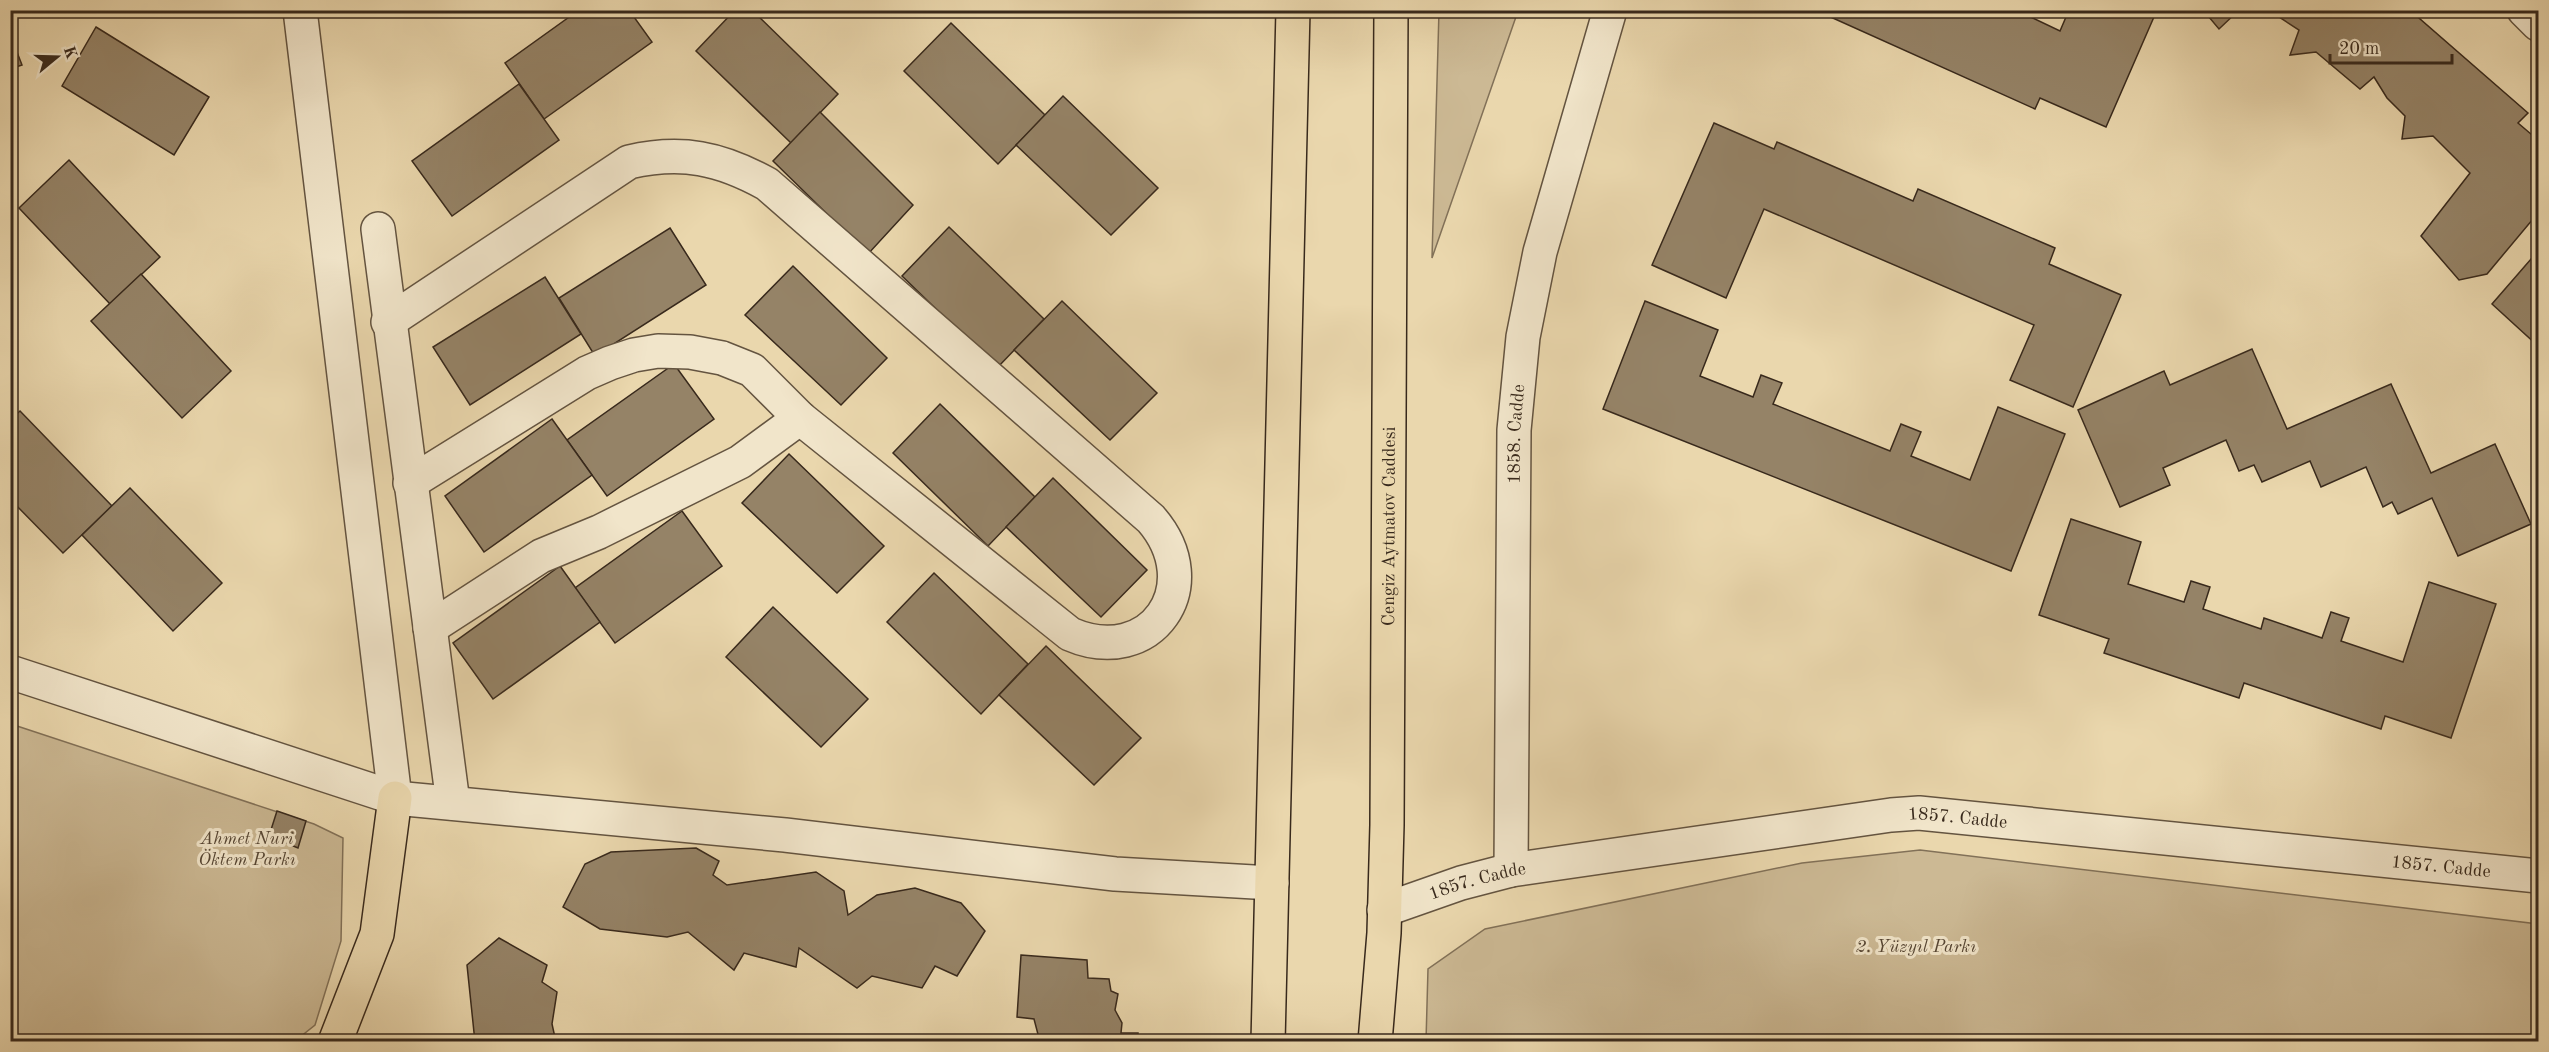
<svg xmlns="http://www.w3.org/2000/svg" width="2549" height="1052" viewBox="0 0 2549 1052" font-family="'Old Standard TT',serif">
	<style>
		.green { fill: #ccb994; stroke: #827158; stroke-width: 1.5 }
		.building { fill: #958367; stroke: #38291c; stroke-width: 1.5 }
		.lines { fill: none; stroke-linecap: round; stroke-linejoin: round }
		.minor-casing { stroke: #645440; stroke-width: 36 }
		.major-casing { stroke: #38291c; stroke-width: 36 }
		.minor { stroke: #f1e5ca; stroke-width: 33 }
		.major { stroke: #ead7ad; stroke-width: 33 }
		.labels { text-anchor: middle; stroke-width: 6; stroke-linejoin: round; paint-order: stroke }
		.street-label { font-size: 18px; fill: #38291c; stroke: #f1e5ca }
		.park-label { font-size: 18px; font-style: italic; fill: #564634; stroke: #f1e5ca }
	</style>
	<rect width="100%" height="100%" fill="#ead7ad"/>
	<filter id="stains"><feTurbulence type="fractalNoise" baseFrequency=".00333" numOctaves="4"/><feColorMatrix values="0 0 0 0 .2 0 0 0 0 .09 0 0 0 0 .02 0 0 0 .5 -.17"/></filter>
	<radialGradient id="worn" r=".72"><stop offset=".6" stop-color="#630" stop-opacity="0"/><stop offset="1" stop-color="#630" stop-opacity=".3"/></radialGradient>
	<g class="green">
		<polygon points="1439,11 1518,11 1432,258"/>
		<polygon points="11,724 314,824 343,838 341,941 315,1025 295,1041 11,1042"/>
		<polygon points="1920,850 2538,924 2538,1041 1426,1041 1428,969 1485,929 1802,863"/>
	</g>
	<g class="building">
		<polygon points="579,10 629,10 652,42 544,119 505,63"/>
		<polygon points="735,10 752,10 838,94 791,143 696,51"/>
		<polygon points="1815,10 2016,10 2060,31 2069,10 2157,10 2106,127 2040,98 2035,109"/>
		<polygon points="2203,10 2239,10 2219,29"/>
		<polygon points="2274,10 2423,10 2419,18 2528,113 2518,123 2538,140 2538,213 2487,274 2459,280 2421,236 2470,173 2433,136 2402,139 2405,116 2387,98 2374,77 2360,89 2316,52 2290,55 2299,30 2276,15"/>
		<polygon points="951,23 1045,115 998,164 904,71"/>
		<polygon points="96,27 209,97 174,155 62,86"/>
		<polygon points="10,34 22,65 10,69"/>
		<polygon points="519,84 559,140 452,216 412,161"/>
		<polygon points="1063,96 1158,188 1111,235 1016,145"/>
		<polygon points="820,112 913,205 868,254 773,161"/>
		<polygon points="1714,123 1774,149 1777,142 1913,201 1918,189 2055,248 2049,264 2121,295 2073,407 2010,380 2034,325 1764,209 1726,298 1652,265"/>
		<polygon points="69,160 160,257 110,304 19,208"/>
		<polygon points="949,227 1044,319 997,368 902,276"/>
		<polygon points="670,228 706,285 595,356 559,298"/>
		<polygon points="2538,251 2538,346 2492,304"/>
		<polygon points="793,266 887,358 841,405 745,315"/>
		<polygon points="141,274 231,371 182,418 91,321"/>
		<polygon points="545,277 581,334 470,405 433,347"/>
		<polygon points="1062,301 1157,393 1110,440 1014,350"/>
		<polygon points="1645,301 1718,330 1700,376 1753,397 1761,375 1782,383 1773,404 1890,451 1901,424 1921,432 1911,456 1970,480 1998,407 2065,434 2011,571 1603,409"/>
		<polygon points="2252,349 2287,429 2391,384 2431,473 2495,444 2531,524 2458,556 2432,498 2398,514 2392,502 2383,507 2366,467 2321,487 2310,461 2262,482 2254,465 2239,471 2226,440 2163,468 2170,485 2120,507 2078,410 2164,371 2170,385"/>
		<polygon points="674,364 714,419 607,496 567,440"/>
		<polygon points="940,404 1035,497 988,546 893,453"/>
		<polygon points="20,411 112,506 63,553 10,499 10,420"/>
		<polygon points="552,419 592,475 484,552 445,496"/>
		<polygon points="789,454 884,546 837,593 742,503"/>
		<polygon points="1053,478 1147,570 1101,617 1006,527"/>
		<polygon points="130,488 222,583 173,631 82,535"/>
		<polygon points="682,511 722,566 615,643 575,588"/>
		<polygon points="2071,519 2141,542 2128,584 2184,602 2191,581 2210,587 2203,609 2261,629 2264,618 2322,638 2331,612 2349,618 2341,641 2403,662 2429,582 2496,604 2451,738 2385,716 2381,729 2244,683 2239,698 2104,653 2109,639 2039,615"/>
		<polygon points="560,566 600,622 493,699 453,643"/>
		<polygon points="934,573 1028,664 981,714 887,622"/>
		<polygon points="773,607 868,699 821,747 726,657"/>
		<polygon points="1046,646 1141,738 1094,785 999,695"/>
		<polygon points="277,811 306,821 298,848 269,836"/>
		<polygon points="696,848 719,861 713,875 727,885 816,872 844,891 848,915 877,895 915,888 961,903 985,931 957,976 935,966 922,988 872,976 857,988 799,948 796,967 744,953 734,970 688,932 667,937 600,929 563,907 585,864 611,852"/>
		<polygon points="499,938 547,965 542,982 557,992 552,1024 556,1042 475,1042 467,965"/>
		<polygon points="1021,955 1087,960 1088,978 1109,979 1111,991 1118,994 1115,1010 1122,1023 1121,1033 1138,1033 1138,1042 1040,1042 1034,1019 1017,1017"/>
	</g>
	<g class="lines">
		<defs>
			<g id="minor">
				<polyline points="300,10 395,798"/>
				<polyline points="2524,10 2538,24"/>
				<polyline points="378,229 453,803"/>
				<path d="M388 322 629 162C682 150 720 158 767 184L1151 519C1209 586 1151 669 1070 634L800 418 752 370 722 358 690 352 658 351 634 355 610 363 587 373 410 483"/>
				<polyline points="430,628 541,556 599,532 740,462 800,418"/>
				<polyline points="10,672 395,798 785,835 1115,874 1272,883"/>
				<path id="s1" d="M1511 870 1514 430 1523 337 1540 252 1610 10"/>
				<path id="s2" d="M1384 910 1461 883 1511 870 1891 815 1919 813 2538 876"/>
			</g>
			<g id="major">
				<polyline points="335,1042 377,934 395,798"/>
				<polyline points="1268,1042 1293,10"/>
				<path id="s3" d="M1375 1042 1384 933 1387 825 1391 10"/>
			</g>
		</defs>
		<use href="#minor" class="minor-casing"/>
		<use href="#major" class="major-casing"/>
		<use href="#minor" class="minor"/>
		<use href="#major" class="major"/>
	</g>
	<g class="labels">
		<g class="street-label">
			<text dy="6" stroke="none"><textPath href="#s1" startOffset="436">1858. Cadde</textPath></text>
			<text dy="6" stroke="none"><textPath href="#s3" startOffset="516">Cengiz Aytmatov Caddesi</textPath></text>
			<text dy="6" stroke="none"><textPath href="#s2" startOffset="584">1857. Cadde</textPath></text>
			<text dy="6" stroke="none"><textPath href="#s2" startOffset="1070">1857. Cadde</textPath></text>
			<text dy="6" stroke="none"><textPath href="#s2" startOffset="98">1857. Cadde</textPath></text>
		</g>
		<g class="park-label">
			<text x="247" y="844">Ahmet Nuri<tspan x="247" dy="21">Öktem Parkı</tspan></text>
			<text x="1916" y="952">2. Yüzyıl Parkı</text>
		</g>
	</g>
	<rect width="2549" height="1052" fill="none" stroke="#ead7ad" stroke-width="36"/>
	<rect x="12" y="12" width="2525" height="1028" fill="none" stroke="#38291c" stroke-width="3"/>
	<rect x="18" y="18" width="2513" height="1016" fill="none" stroke="#38291c" stroke-width="1.5"/>
	<g transform="translate(57 57) rotate(71)" stroke="#f1e5ca" stroke-width="4.5" paint-order="stroke">
	<path d="M0-4.5L10 22L0 15L-10 22Z" fill="#38291c"/>
	<text y="-9" font-size="16" font-weight="bold" text-anchor="middle" fill="#38291c">K</text>
	</g>
	<path d="M2330 54v9h122v-9" fill="none" stroke="#38291c" stroke-width="3"/>
	<text x="2339" y="54" font-size="18" fill="#38291c" stroke="#f1e5ca" stroke-width="4.5" paint-order="stroke">20 m</text>
	<rect width="100%" height="100%" filter="url(#stains)"/>
	<rect width="100%" height="100%" fill="url(#worn)"/>
</svg>
